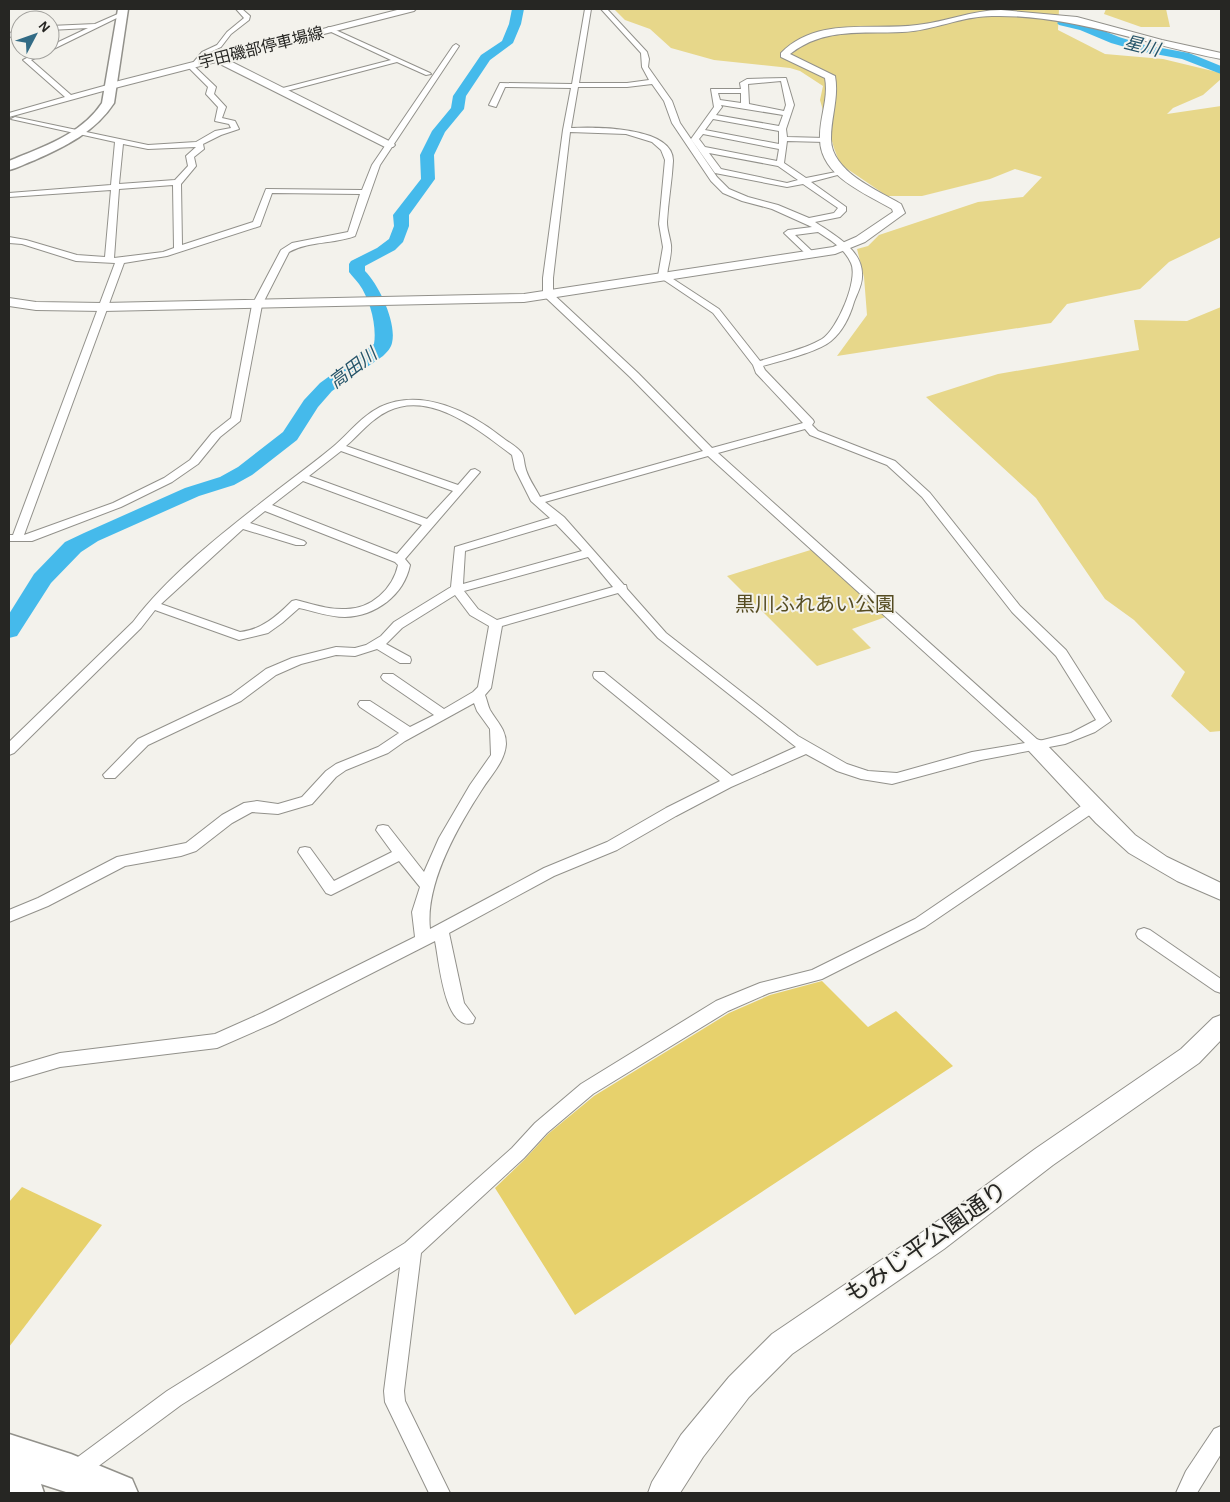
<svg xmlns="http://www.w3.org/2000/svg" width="1230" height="1502" viewBox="0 0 1230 1502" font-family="'Alegreya Sans','Noto Sans JP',sans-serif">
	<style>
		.green { fill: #e7d78a }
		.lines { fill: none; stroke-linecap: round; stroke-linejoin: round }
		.river { fill: #45baeb; fill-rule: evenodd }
		.building { fill: #e7d16c }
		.street-casing { stroke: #92918b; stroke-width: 2 }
		.secondary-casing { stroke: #92918b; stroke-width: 2 }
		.primary-casing { stroke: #92918b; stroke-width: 3 }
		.highway-casing { stroke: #92918b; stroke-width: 3 }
		.street { fill: #fff; fill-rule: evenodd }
		.secondary { fill: #fff; fill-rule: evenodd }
		.primary { fill: #fff; fill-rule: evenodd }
		.highway { fill: #fff; fill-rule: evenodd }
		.labels { text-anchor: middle; stroke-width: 4; stroke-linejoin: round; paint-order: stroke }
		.far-street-label { font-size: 16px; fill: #262623; stroke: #f3f2ec }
		.far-water-label { font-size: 18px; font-style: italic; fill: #245368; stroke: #f3f2ec }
		.park-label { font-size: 20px; fill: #554c22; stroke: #f3f2ec }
		.near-street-label { font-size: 24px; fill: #262623; stroke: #f3f2ec }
	</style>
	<rect width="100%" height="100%" fill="#f3f2ec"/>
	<g class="green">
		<polygon points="614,9 1059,9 1058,30 1105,54 1163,59 1221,73 1221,79 1203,95 1173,108 1167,114 1221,106 1221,237 1169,262 1140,289 1067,304 1051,323 837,356 867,315 864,277 857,249 868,246 879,235 978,202 1023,197 1042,177 1015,169 990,179 922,196 887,196 840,164 834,148 820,100 823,86 800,71 790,68 714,60 671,48 650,29 625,20"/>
		<polygon points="1106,9 1166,9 1170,27 1141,27 1104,14"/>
		<polygon points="1221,307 1221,731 1210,732 1171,696 1185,672 1134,620 1105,599 1036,498 926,397 998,374 1139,350 1134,320 1187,321"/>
		<polygon points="817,548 891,615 852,629 871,648 817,666 727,576"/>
	</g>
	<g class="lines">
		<g class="river">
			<path d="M512 9H524L521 24 513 43 490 60 466 96 464 109 445 132 434 155 435 179 409 215V226L403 242 395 250 365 266V271C379 285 397 323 392 343 391 348 387 352 383 356L332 391 318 407 297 440 252 475 234 485 199 496 98 541 81 552 51 583 17 636 9 638V614L34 574 65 542 84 533 185 488 220 477 238 467 283 432 304 400 320 383 374 344C377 326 370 299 359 284 356 280 352 276 349 272V264L351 261 377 248 389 239 394 226 393 215 421 179 420 155 432 131 451 108 453 96 481 55 502 41 509 24Z"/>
			<polygon points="1063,19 1087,24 1119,37 1145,45 1189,53 1221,66 1221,74 1182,59 1139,51 1111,43 1080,30 1059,25 1057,23"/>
		</g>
	</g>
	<g class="building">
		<polygon points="822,981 868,1027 896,1011 953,1066 575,1315 495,1188 525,1159 548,1134 594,1096 729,1013 770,995"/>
		<polygon points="22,1187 102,1225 9,1347 9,1202"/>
	</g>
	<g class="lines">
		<defs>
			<g id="street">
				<path d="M236 9H242L250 16 249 20 231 34 221 47 206 54 197 65 194 66 216 87 214 94 226 107 222 118 235 121 239 129 221 135 203 144 204 149 194 157 196 166 181 184 182 245 253 222 266 189 362 190 372 165 453 46 456 44 459 46 380 165 355 236C334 244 309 241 289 252L262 305 240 421 220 437 198 464 172 482 121 507 32 541H9V535H13L115 263 76 261 22 244 9 243V237L26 240 77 255 105 257 111 190 9 197V193L111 185 115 142 11 119 15 117 148 145 196 142 215 131 231 128 229 124 215 121 218 107 206 94 208 87 186 65 192 64 202 52 217 45 227 32 244 18ZM123 144 148 149 196 147 186 156 188 166 175 180 119 184ZM173 185 174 248 163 252 114 258 119 189ZM272 193 360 194 348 232 292 243 281 250 252 305 231 418 212 433 190 460 164 478 113 503 24 535 124 263 167 256 260 226Z"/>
				<path d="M585 9H591L579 83H627L649 80 642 67 641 53 601 9H607L647 52 649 59 648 67 672 101 680 123 717 177 729 189 748 197 778 205 809 218 834 213 838 208 803 184 787 187 715 173 691 139 714 107 711 89H741L740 83 747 79 786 78 794 105 786 129 787 137 825 138 829 140 825 142 787 141 784 163 806 178 841 171 845 173 811 182 846 207V211L840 217 815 222C834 235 864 250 862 277 862 285 857 294 854 302 850 316 843 331 831 341 818 352 780 361 763 366L765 370 813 420 814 422 812 425 818 431 895 461 930 493 1020 606 1066 650 1111 721 1095 732 1065 744 981 760 892 784 861 779 837 771 806 754 731 787 676 816 617 850 554 876 449 933 464 1003 475 1018 473 1023C444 1032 439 959 435 941L274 1023 217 1048 60 1067 9 1082V1068L60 1053 215 1034 262 1013 415 937 412 912 420 887 399 861 331 895 326 893 298 852 300 848 305 847 310 848 334 881 392 852 376 830 378 826 383 825 388 826 424 872 439 838 470 785 491 755 490 729 477 711 474 703 405 741 388 753 346 770 336 777 312 804 278 814 252 812 232 823 196 851 181 856 125 866 48 906 9 922V910L38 898 117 857 186 843 222 815 244 803 257 801 278 804 302 797 326 771 336 764 378 747 399 733 360 707 358 704 360 701H370L410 727 434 715 383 680 381 677 383 674H393L444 709 473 692 478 687 489 626 470 615 455 595 402 628 386 644 410 657 411 660 410 663H400L377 649 355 656 336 655 301 664 276 675 241 701 148 745 115 778H105L103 775 138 739 231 695 266 669 292 658 336 647 355 648 366 645 381 636 394 622 451 587 455 547 550 518 531 501 515 469 512 455C480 431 431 390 388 411 371 419 360 434 346 446L458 485 471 470 475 469 480 472 405 559 410 565C404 595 376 616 345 617 329 617 314 611 299 608L282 623 268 633 239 640 155 610 141 628 14 753 9 755V742L133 622C172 571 229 528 280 488 298 474 316 461 334 446 349 433 362 416 380 407 422 387 470 412 503 438 508 442 516 446 521 452 524 455 524 462 525 466 527 477 535 487 540 497L703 451 630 377 543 295V278L563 130 571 88 505 87 496 107 489 105 500 83 572 84ZM781 81 786 105 784 111 749 104 748 84ZM652 84 664 101 672 123 711 181 723 193 742 201 772 209 812 227 788 230 784 233 807 255 814 253 795 235 818 232C832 241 844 248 851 263 859 279 837 330 822 339 803 350 780 354 760 361L719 309 667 275C668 266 672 254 671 245 670 237 667 230 667 222 668 202 672 181 673 161 674 126 593 127 571 128L578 87H627ZM718 93H741V103L720 100ZM721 105 783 115 779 126 716 115 722 107ZM713 119 779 131V144L705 130ZM570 132 626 134 652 142 661 150 665 160 659 224 663 247 658 276 713 313 753 365 756 373 803 423 712 448 638 373 553 294V278ZM703 134 779 149 777 161 705 147 699 139ZM709 153 778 166 798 180 787 183 721 169ZM805 429 810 435 887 465 922 497 1012 612 1056 656 1096 720 1071 733 1039 741 718 453ZM341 451 453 491 427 519 309 476ZM708 456 1025 743 972 752 897 773 868 771 847 764 798 736 666 633 627 589 626 585H624L564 517 545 502ZM303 481 422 525 397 554 272 505ZM265 511 395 562 398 565C393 589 371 609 346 609 329 610 312 604 296 600L292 601C277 616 261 630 240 632L161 604 243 529 296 545H304L306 543 304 541 250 523ZM556 524 582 551 463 584 465 551ZM588 557 613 587 497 620 478 609 464 591ZM618 593 658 638 796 747 732 776 604 672H594L593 675 594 678 720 781 666 808 607 842 544 868 430 929C425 884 457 828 481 791 490 776 505 762 506 744 506 729 497 722 490 710 488 706 487 700 485 695L491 688 502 626Z"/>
				<polygon points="120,13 125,14 31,60 71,95 111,84 115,86 114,88 9,117 9,113 65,97 23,60 42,50 50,50 50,46 88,28 50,30 50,26 95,24"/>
				<polygon points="329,27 430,73 431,74 426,75 397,62 279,93 279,89 391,60 327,30 327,28"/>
				<polygon points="20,31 20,35 9,37 9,33"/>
				<polygon points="1092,801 1097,802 1099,806 1097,810 925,927 822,979 769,993 728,1011 593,1094 547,1133 524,1158 421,1253 404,1391 405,1401 450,1493 429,1493 385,1402 384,1391 400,1267 181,1405 81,1479 74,1482 67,1479 64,1472 67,1465 167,1391 405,1243 512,1148 535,1123 581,1084 716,1001 760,983 812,970 915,919 1087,802"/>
				<polygon points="1144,928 1150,930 1221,979 1221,993 1215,991 1138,938 1136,934 1138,930"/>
				<polygon points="1221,1426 1221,1454 1197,1493 1176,1493 1186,1471 1214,1429"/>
			</g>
			<g id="secondary">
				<polygon points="401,9 416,9 414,11 226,59 393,143 395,145 393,147 385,147 216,62 111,89 106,86 107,84"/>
				<path d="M1001 10 1077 17 1162 40 1221 53V59C1145 45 1071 14 992 16 961 16 933 31 902 32 863 34 824 27 790 54L835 76C839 97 831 117 831 138 830 171 877 190 901 204L905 213 865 242 835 254 524 302 103 311 36 310 9 306V298L36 302 103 303 524 294 833 247 856 237 893 212 892 209C865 193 820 176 820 139 819 118 829 99 825 78L781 57V53C817 16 872 31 917 25 946 22 972 10 1001 10Z"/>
				<polygon points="1036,739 1043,741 1135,835 1167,857 1221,883 1221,900 1177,881 1129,853 1096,823 1029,751 1026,746 1029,741"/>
				<polygon points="1221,1015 1221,1040 1199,1063 1053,1165 944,1249 792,1354 749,1397 703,1457 680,1493 648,1493 652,1482 681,1435 729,1377 772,1334 924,1231 1035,1149 1181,1049 1213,1018"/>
			</g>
			<path id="primary" d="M118 9H128L114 103C95 132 66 146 35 160 26 163 18 168 9 170V161C42 147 81 135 102 103Z"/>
			<polygon id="highway" points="9,1434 71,1454 132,1479 138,1493 69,1493 41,1484 44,1493 9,1493"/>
		</defs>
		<use href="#street" class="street-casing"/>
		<use href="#secondary" class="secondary-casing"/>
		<use href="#primary" class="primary-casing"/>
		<use href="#highway" class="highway-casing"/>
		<use href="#street" class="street"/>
		<use href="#secondary" class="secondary"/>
		<use href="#primary" class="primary"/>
		<use href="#highway" class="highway"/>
	</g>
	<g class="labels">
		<g class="far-street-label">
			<text transform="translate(261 47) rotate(-14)" y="6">宇田磯部停車場線</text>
		</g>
		<g class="far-water-label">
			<text transform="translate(1142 46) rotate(14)" y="6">星川</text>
			<text transform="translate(353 368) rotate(-37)" y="6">高田川</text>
		</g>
		<g class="park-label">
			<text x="815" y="611">黒川ふれあい公園</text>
		</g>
		<g class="near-street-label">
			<text transform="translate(926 1242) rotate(-35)" y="8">もみじ平公園通り</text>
		</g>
	</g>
	<rect width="1230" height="1502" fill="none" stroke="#262623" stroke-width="20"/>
	<g transform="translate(35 35) rotate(49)"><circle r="24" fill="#f3f2ec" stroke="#a1a09c"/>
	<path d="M0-4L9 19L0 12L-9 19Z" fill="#326b85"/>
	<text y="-8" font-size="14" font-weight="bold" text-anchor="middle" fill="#262623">N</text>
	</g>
</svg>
